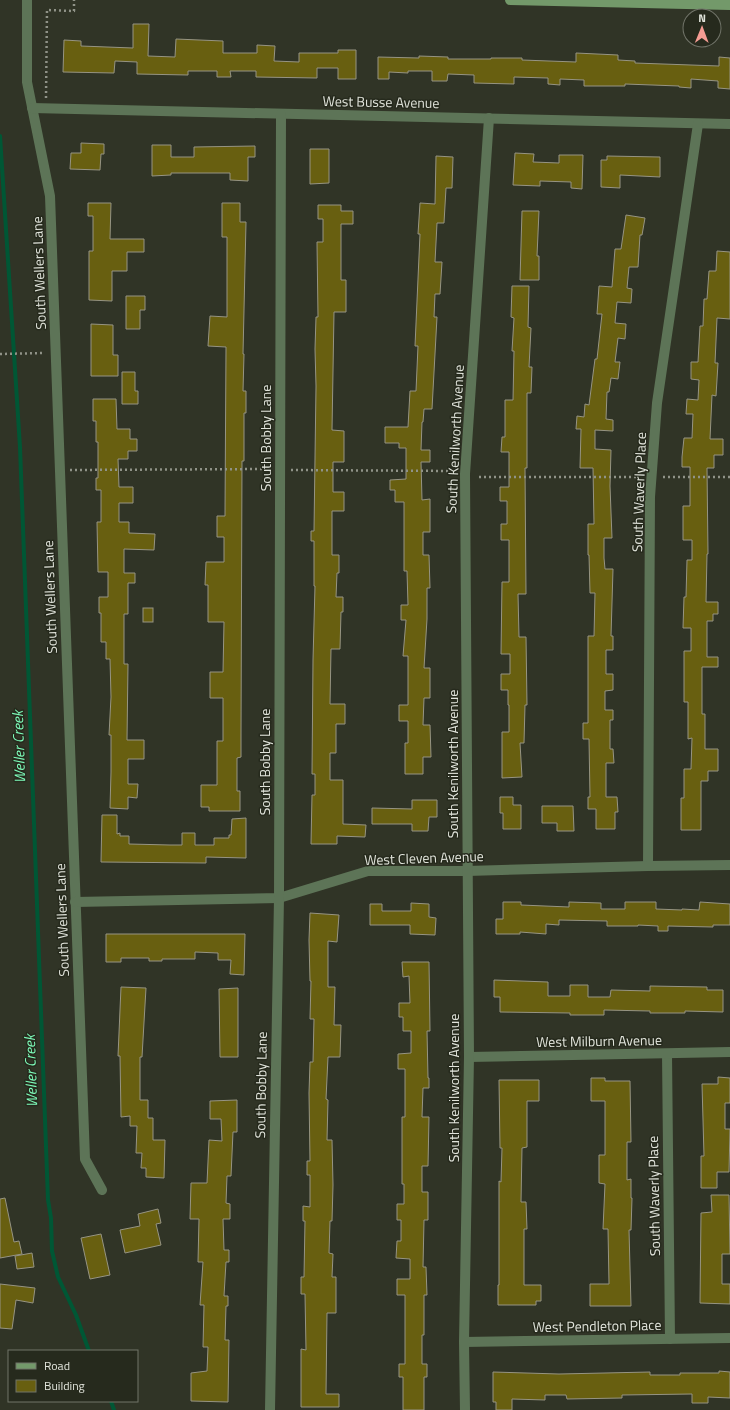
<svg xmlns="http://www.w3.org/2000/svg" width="730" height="1410" viewBox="0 0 730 1410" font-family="'Titillium Web',sans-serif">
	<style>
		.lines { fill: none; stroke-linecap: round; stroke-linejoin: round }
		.stream { stroke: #005735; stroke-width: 4 }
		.building { fill: #685f10; stroke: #969483 }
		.path { stroke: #909388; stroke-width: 2.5; stroke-dasharray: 2 3; stroke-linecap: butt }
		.street { stroke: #5d7457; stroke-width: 10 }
		.secondary { stroke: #73996a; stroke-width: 10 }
		.labels { text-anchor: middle; stroke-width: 3; stroke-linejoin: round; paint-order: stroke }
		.street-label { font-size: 14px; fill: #e1e4db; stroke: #262a1d }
		.water-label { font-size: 15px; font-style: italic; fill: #7efcba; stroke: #262a1d }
	</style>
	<rect width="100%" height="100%" fill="#303426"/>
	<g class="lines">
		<g class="stream">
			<polyline points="0,136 20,447 48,1200 51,1218 52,1251 58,1277 76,1315 89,1351"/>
			<polyline points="111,1401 114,1410"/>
		</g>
	</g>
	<g class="building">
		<polygon points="133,24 149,24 148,56 175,57 176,39 223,41 223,53 257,53 257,45 275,46 274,61 299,62 299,53 338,53 338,50 356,50 356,79 338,79 338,68 317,68 317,78 256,77 256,71 230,71 231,77 217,77 217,71 188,71 188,75 137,74 137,62 115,61 114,73 63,72 64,40 81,41 81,46 133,48"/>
		<polygon points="576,53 618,55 618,60 635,61 635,63 719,66 719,57 730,58 730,89 718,88 718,81 691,79 691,88 679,87 679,86 625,84 625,86 584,86 584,80 560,79 560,85 548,84 548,78 514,77 514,84 474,83 474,75 448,74 447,81 432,81 432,71 408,71 408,73 389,72 389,79 378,79 378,57 419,58 419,56 448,57 448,59 491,59 491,58 522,58 522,60 576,62"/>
		<polygon points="81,143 104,144 104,154 101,154 100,170 70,169 71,153 81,153"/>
		<polygon points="152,145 171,145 171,157 194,157 194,147 255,146 255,157 248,157 248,181 230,180 230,173 171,173 171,175 152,176"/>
		<polygon points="310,149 329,149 329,183 310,184"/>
		<polygon points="515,153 534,154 533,162 559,163 559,155 583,155 582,189 571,188 571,182 540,181 540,186 513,185"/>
		<polygon points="436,156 453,157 452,188 446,188 444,223 437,223 435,262 442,262 440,294 435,294 434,317 437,317 432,409 424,409 423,422 422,422 421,450 430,450 430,462 421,462 422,500 430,499 430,532 423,532 423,555 429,555 430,588 427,588 427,619 424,668 430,668 430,698 424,698 423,725 430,725 431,757 423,757 423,774 405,774 405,743 408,743 408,721 399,721 399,705 408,705 408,656 403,656 406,620 401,620 401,605 408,605 407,571 404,571 404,502 395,502 395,490 390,490 390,480 406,479 406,448 399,448 399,443 385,443 385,427 408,427 410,391 416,391 418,346 415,346 420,234 418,234 420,203 435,204"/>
		<polygon points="607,156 660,157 660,177 620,175 620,188 601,187 601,160 607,160"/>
		<polygon points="88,203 111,203 110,239 144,239 144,252 127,252 127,271 112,271 112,301 89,300 89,251 93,251 93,216 88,216"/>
		<polygon points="222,203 240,203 240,222 246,222 243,354 244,354 243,391 246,391 246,413 244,413 244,461 242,461 241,735 241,757 237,758 237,791 240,791 240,811 209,811 209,807 201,807 201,785 217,785 217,741 223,741 223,698 210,698 210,672 223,672 224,622 208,622 208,585 205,585 206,562 224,562 224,537 217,537 217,516 225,516 226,347 208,346 210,316 227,317 227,237 222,237"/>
		<polygon points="318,205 341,205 341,211 353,211 353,224 341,224 341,280 346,280 346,312 334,312 332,430 344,431 344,462 333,462 333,492 344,492 344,511 332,511 332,555 339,555 339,573 337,573 336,597 343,597 343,612 341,612 340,649 331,649 330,704 345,704 345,724 336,724 336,753 330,753 330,780 343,780 343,824 366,825 365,837 337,836 337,844 311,844 312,795 315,795 315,774 312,774 313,660 315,586 314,586 314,541 311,541 311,531 314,531 316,386 315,349 316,317 318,317 317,242 323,242 323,219 318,219"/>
		<polygon points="522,211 539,211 537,256 539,256 539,280 520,280"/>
		<polygon points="626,215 645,218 642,235 640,235 638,267 629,267 627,288 632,289 631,303 617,302 615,323 626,324 625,339 618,338 615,362 620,362 618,379 611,378 609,392 607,392 606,419 613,420 613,431 595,430 595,449 611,450 610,486 612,538 604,538 604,558 605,569 613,569 611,636 613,636 613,650 606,650 606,674 613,674 613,690 605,691 605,710 613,710 613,720 610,720 610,749 613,749 614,763 606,763 606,797 617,797 618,812 615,812 615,829 596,829 596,809 588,809 588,797 590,797 589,739 583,739 583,723 588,723 588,636 594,636 595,593 590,593 589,555 588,555 588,524 594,524 593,468 580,468 581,429 576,429 577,416 584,417 585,404 589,405 595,359 597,359 602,314 597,314 599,286 612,287 615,249 621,249"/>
		<polygon points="717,251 730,252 730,319 717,318 715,363 718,363 716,396 712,395 710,439 723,439 723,455 714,455 714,468 707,468 708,554 707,554 706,602 718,602 718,614 713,614 713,621 707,621 707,657 718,657 718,667 702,667 702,714 705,714 705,749 718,749 718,771 708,771 708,781 701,781 701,830 681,830 681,798 684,798 684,769 691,769 692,738 688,739 688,702 684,702 684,651 691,651 691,628 683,628 684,597 686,597 687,560 692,560 692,540 683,540 683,506 690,506 690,467 682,467 682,457 684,438 692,438 693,414 686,414 687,399 698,400 699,380 691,379 691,362 698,362 700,326 703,326 704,299 707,299 709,271 716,271"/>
		<polygon points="512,286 529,286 528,327 531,328 529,367 532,367 531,393 527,393 527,468 525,468 526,594 518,594 519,637 526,637 527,705 525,705 524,743 520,743 522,777 502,778 502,732 509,732 509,705 508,705 508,690 501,690 501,674 510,674 510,654 501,654 502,582 509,582 509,540 501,540 501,524 507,524 507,501 500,501 500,487 509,487 509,452 501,452 502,437 505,437 505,400 513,400 514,351 512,351 514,318 511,317"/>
		<polygon points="126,296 145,296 145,310 140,310 140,329 126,329"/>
		<polygon points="91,324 113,325 113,355 118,355 118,376 91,376"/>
		<polygon points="122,372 135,372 135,391 138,391 138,404 122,404"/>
		<polygon points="93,399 116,399 117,429 130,429 130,439 137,439 137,451 128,451 128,459 118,459 119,487 133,487 133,503 119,503 119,522 129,522 129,533 155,534 154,550 124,549 124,573 135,573 135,583 128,583 128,614 124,614 124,664 128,664 127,740 144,740 144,759 128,759 128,784 138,784 137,798 128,797 128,809 110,808 111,772 111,735 109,735 111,697 110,659 106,659 106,642 101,642 101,613 99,613 99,597 108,597 108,572 98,572 97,522 101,522 101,490 96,490 96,478 98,478 98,442 96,442 96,421 93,421"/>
		<rect x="143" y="608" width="10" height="14"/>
		<polygon points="500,797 513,797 513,805 521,805 521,829 503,829 503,813 500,813"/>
		<polygon points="412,800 437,800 437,817 429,817 428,831 412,831 412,824 372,824 372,808 412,809"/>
		<polygon points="542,806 573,806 574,831 557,831 557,823 542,823"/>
		<polygon points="102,815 117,815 117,834 120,833 120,836 129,836 129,844 170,845 182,845 182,833 195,833 195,845 214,845 214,838 229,838 229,835 231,835 232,819 246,818 246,858 206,857 206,863 101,862"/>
		<polygon points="503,902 521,902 521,905 569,907 569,902 601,903 601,909 625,909 625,902 656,902 656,909 682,910 682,909 699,910 700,902 730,904 730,925 713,925 713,927 668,926 668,931 658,931 658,926 638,925 638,926 607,926 607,921 559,920 559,925 546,924 546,934 520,932 520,934 496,934 496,919 503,919"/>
		<polygon points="411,903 429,904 429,917 436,918 435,935 410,934 410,925 370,925 370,904 382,904 382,911 411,911"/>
		<polygon points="310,913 339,915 337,942 328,941 328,987 335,987 334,1025 341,1025 340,1057 328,1057 326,1099 328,1100 327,1140 332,1140 333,1185 332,1221 330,1221 329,1253 333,1254 332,1277 336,1277 336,1313 327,1313 326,1394 339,1394 339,1407 301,1407 301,1349 306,1350 305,1294 301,1294 301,1277 304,1277 305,1221 303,1221 303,1206 310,1207 310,1175 307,1175 307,1161 310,1161 309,1093 310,1062 313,1062 314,1019 310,1019 311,981 310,981 309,940"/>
		<polygon points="106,934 245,934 244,975 230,974 231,960 218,960 218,953 195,952 195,959 162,959 162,961 149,961 149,958 121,958 121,962 106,962"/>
		<polygon points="402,962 429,962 430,1031 427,1031 428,1078 429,1078 429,1088 423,1088 422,1117 429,1117 428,1166 422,1166 422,1192 428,1192 428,1220 424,1220 423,1267 426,1267 427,1295 424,1295 424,1335 422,1335 422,1364 427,1364 427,1377 424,1377 424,1410 403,1410 403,1377 399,1377 399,1364 405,1364 405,1295 397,1295 397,1279 410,1279 410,1259 396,1258 397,1241 401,1241 401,1220 397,1220 397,1204 404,1204 404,1184 402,1184 402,1117 405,1117 405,1069 398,1069 398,1054 411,1053 411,1031 403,1031 403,1017 399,1017 399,1003 410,1003 409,976 403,977"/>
		<polygon points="494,980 548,982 548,996 570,996 570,985 588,985 588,997 610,997 611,990 650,991 650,986 707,987 707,990 723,990 723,1012 685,1011 685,1013 650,1013 650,1011 604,1010 604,1015 570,1015 570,1013 500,1012 500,997 494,997"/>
		<polygon points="121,987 146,988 142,1057 140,1057 140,1100 148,1100 148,1118 153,1118 153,1140 165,1140 164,1178 146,1177 146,1168 141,1168 142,1153 136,1153 137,1126 130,1126 130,1116 121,1117 120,1056 118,1056"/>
		<polygon points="238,988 238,1057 220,1057 219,989"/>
		<polygon points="718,1077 730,1078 730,1103 725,1103 725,1129 730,1129 729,1172 717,1172 717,1188 701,1188 701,1156 704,1156 702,1084 718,1084"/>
		<polygon points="591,1078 605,1078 605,1081 630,1081 631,1142 627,1142 627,1180 631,1179 631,1198 632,1198 631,1230 629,1230 631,1306 590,1306 590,1284 609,1284 608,1229 603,1229 605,1184 599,1183 599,1155 605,1155 605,1101 591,1101"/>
		<polygon points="499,1080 539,1080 539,1101 527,1101 527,1147 522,1148 521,1202 526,1202 527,1229 524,1229 524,1285 541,1285 541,1301 536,1301 536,1305 498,1305 498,1285 499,1285 499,1181 501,1182 502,1148 500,1148"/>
		<polygon points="237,1100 237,1132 233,1132 231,1176 227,1176 226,1203 230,1204 230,1219 223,1219 224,1250 229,1250 229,1262 226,1262 224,1296 228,1296 228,1306 226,1306 225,1340 229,1340 228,1402 191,1401 191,1373 207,1371 208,1347 203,1347 204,1305 200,1305 203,1262 198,1262 199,1219 190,1219 191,1183 207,1183 209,1140 222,1141 221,1119 210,1119 210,1101"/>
		<polygon points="711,1195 729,1195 730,1254 722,1254 722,1284 730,1284 730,1304 700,1303 701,1213 712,1212"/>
		<polygon points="5,1198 14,1242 19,1241 22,1254 0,1258 0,1199"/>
		<polygon points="158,1209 161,1223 156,1224 161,1245 125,1253 120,1230 140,1226 138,1214"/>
		<polygon points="101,1234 110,1275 90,1279 81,1238"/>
		<polygon points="32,1253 34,1267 17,1269 15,1256"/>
		<polygon points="0,1284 35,1288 33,1303 16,1300 12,1329 0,1328"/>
		<polygon points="719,1371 730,1372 730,1398 708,1397 708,1403 692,1403 692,1394 622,1395 622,1398 567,1399 566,1395 545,1395 545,1400 512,1399 512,1410 496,1410 496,1402 493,1402 493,1372 559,1374 650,1372 650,1375 680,1375 680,1373 719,1373"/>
	</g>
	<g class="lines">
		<g class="path">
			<polyline points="46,98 47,10 74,11 74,0"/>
			<polyline points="0,354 45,353"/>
			<polyline points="70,470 269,469"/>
			<polyline points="291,470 455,471"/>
			<polyline points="479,477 639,477"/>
			<polyline points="663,477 730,477"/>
		</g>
		<g class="street">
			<polyline points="27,0 27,82 50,196 85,1159 102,1190"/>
			<polyline points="32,108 730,124"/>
			<polyline points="648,866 650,497 657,403 698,124"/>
			<polyline points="75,902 279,898 368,871 467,871 648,866 730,865"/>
			<polyline points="667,1054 670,1339"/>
			<polyline points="469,1057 730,1052"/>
			<polyline points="464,1342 730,1338"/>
			<polyline points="270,1410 279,898 281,114"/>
			<polyline points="465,1410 464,1342 469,1057 465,474 489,118"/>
		</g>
		<polyline class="secondary" points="510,0 730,5"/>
	</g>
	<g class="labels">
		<g class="street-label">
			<text transform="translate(381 102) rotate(1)" y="5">West Busse Avenue</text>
			<text transform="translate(39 273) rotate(-92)" y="5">South Wellers Lane</text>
			<text transform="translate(266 438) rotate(-90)" y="5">South Bobby Lane</text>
			<text transform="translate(455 439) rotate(-87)" y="5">South Kenilworth Avenue</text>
			<text transform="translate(639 492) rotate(-88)" y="5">South Waverly Place</text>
			<text transform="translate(50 597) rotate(-92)" y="5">South Wellers Lane</text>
			<text transform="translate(265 762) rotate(-90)" y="5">South Bobby Lane</text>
			<text transform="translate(453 764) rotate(-90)" y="5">South Kenilworth Avenue</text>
			<text transform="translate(424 858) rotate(-2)" y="5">West Cleven Avenue</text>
			<text transform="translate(62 920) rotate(-92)" y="5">South Wellers Lane</text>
			<text transform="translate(599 1041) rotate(-1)" y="5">West Milburn Avenue</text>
			<text transform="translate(261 1085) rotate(-89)" y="5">South Bobby Lane</text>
			<text transform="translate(454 1088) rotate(-90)" y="5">South Kenilworth Avenue</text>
			<text transform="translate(654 1196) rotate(-91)" y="5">South Waverly Place</text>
			<text transform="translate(597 1326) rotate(-1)" y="5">West Pendleton Place</text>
		</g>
		<g class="water-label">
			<text transform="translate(19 747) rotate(-92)" y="5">Weller Creek</text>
			<text transform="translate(31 1071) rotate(-92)" y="5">Weller Creek</text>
		</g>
	</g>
	<rect x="8" y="1350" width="130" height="52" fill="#262a1d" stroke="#717469"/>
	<rect x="16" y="1363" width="20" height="6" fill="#73996a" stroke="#717469"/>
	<text x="44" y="1370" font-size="12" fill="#e1e4db">Road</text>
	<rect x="16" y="1380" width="20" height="12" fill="#685f10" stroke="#717469"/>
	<text x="44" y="1390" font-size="12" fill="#e1e4db">Building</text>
	<g transform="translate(702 28) rotate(1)"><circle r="19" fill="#262a1d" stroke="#717469"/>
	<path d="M0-3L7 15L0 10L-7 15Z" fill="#f59c93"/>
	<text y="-6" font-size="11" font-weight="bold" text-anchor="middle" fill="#e1e4db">N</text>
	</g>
</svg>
